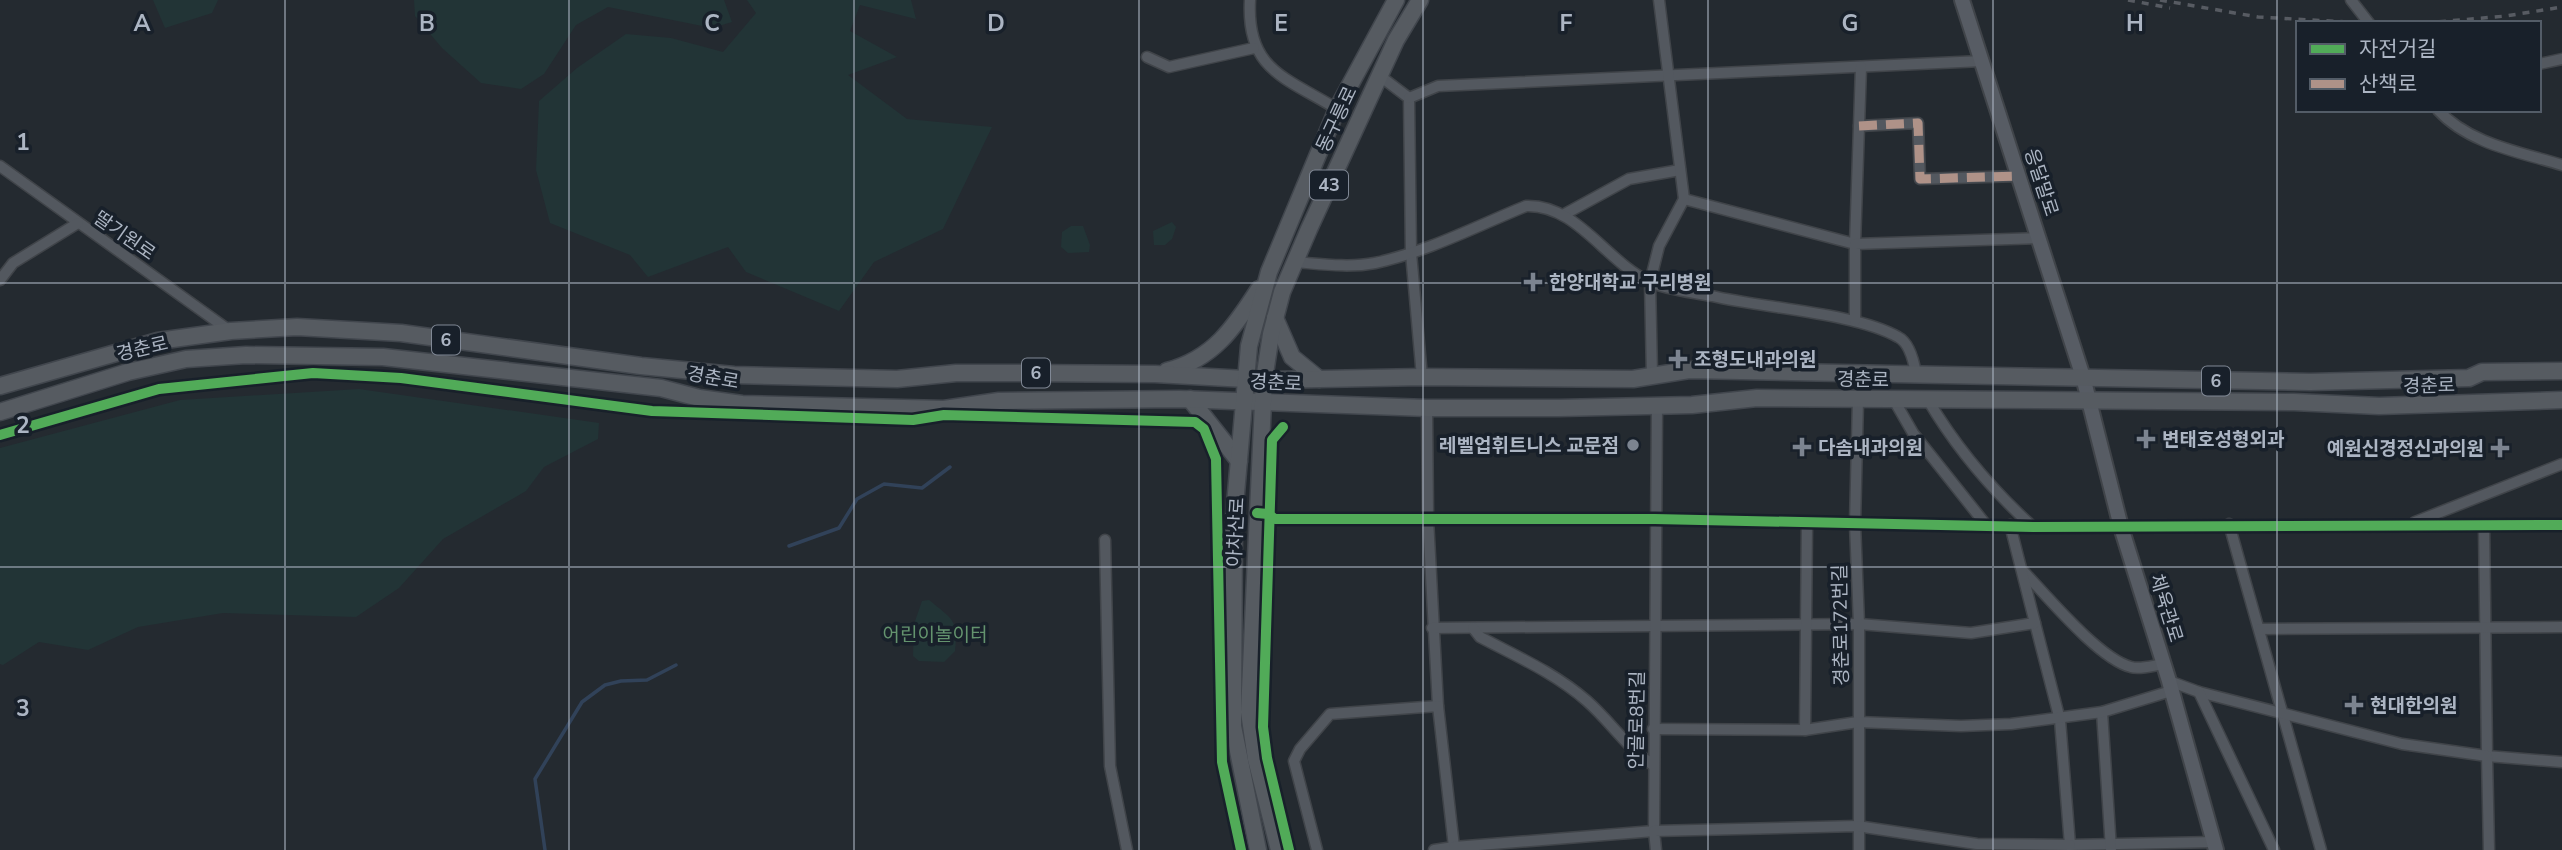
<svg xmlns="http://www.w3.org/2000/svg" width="2562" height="850" viewBox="0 0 2562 850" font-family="'Nunito Sans','Noto Sans KR',sans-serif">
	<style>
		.green { fill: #223436 }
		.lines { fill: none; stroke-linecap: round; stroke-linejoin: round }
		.stream { stroke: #314259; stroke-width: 3.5 }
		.street-casing { stroke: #404449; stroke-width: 13 }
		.secondary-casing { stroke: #404449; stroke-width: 18 }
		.primary-casing { stroke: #41464d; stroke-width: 19 }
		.street { stroke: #53585f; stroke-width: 10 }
		.secondary { stroke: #575c64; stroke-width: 14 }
		.primary { stroke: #565b61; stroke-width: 16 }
		.rail { stroke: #575b62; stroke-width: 3.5; stroke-dasharray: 7 7; stroke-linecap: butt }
		.quiet { stroke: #af9288; stroke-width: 9; stroke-dasharray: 18 9; stroke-linecap: butt }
		.cycleway-casing { stroke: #18202a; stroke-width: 15 }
		.cycleway { stroke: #51ab58; stroke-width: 10 }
		.grid { fill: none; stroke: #acb5c3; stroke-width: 2; stroke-opacity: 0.55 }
		.poi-dot { fill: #7c8490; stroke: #18202a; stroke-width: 2.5 }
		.labels { text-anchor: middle; stroke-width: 7; stroke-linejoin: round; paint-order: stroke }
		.shield { fill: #18202a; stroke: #808895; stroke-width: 2 }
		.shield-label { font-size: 18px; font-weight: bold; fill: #acb5c3 }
		.street-label { font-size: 19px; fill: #acb5c3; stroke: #18202a }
		.poi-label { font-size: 19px; font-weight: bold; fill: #acb5c3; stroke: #18202a; text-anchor: start }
		.park-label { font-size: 19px; fill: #64936e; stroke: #18202a }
		.grid-label { font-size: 23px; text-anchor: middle; font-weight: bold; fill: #acb5c3; stroke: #18202a; stroke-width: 7; stroke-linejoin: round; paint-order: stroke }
	</style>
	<rect width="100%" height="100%" fill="#242a30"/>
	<g class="green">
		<polygon points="153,0 218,0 212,13 165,28"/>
		<polygon points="414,0 724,0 732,22 712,28 608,7 576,25 544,74 521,89 481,83 442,48 415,16"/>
		<polygon points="747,0 911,0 916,19 860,5 850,31 897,57 848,75 907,119 992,127 943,229 874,262 839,311 746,272 728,247 648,277 630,255 550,223 536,170 539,101 577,68 626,34 671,38 723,52 756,13"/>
		<polygon points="1172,222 1176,227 1172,239 1165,245 1154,245 1153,231"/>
		<polygon points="1071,226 1083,226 1090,245 1089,252 1068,253 1061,247 1062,232"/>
		<polygon points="359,389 599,423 598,439 544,467 526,491 443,539 399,588 356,617 223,613 138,627 88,650 39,642 3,665 0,664 0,448 180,400"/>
		<path d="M929 600C952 619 959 620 955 651L944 662 919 661 913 656 914 624 922 601Z"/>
	</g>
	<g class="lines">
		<g class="stream">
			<polyline points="789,546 839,528 857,499 884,484 922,488 950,467"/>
			<polyline points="545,850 535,779 582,702 605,685 621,681 647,680 676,665"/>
		</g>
		<defs>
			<g id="street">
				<path d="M1250 0C1246 70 1285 77 1337 109"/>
				<polyline points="2351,0 2369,23"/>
				<polyline points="1147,57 1169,67 1254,48"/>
				<polyline points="2539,64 2562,59"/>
				<polyline points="1380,76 1409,98 1411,253 1422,377"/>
				<polyline points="1409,98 1438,86 1982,61"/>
				<path d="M2438 110C2469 144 2520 152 2562 165"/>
				<polyline points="1859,126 1918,123 1920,179 2019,176"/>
				<polyline points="0,166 230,331"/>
				<polyline points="1684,199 1855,244 1861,67"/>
				<polyline points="1563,215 1629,179 1680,170"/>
				<path d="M1295 262C1321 264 1349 268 1375 263 1427 252 1477 226 1526 206 1577 204 1606 262 1650 282 1668 290 1692 292 1712 296 1763 308 1856 313 1898 337 1910 343 1914 362 1916 374"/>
				<polyline points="0,280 13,263 78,223"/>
				<polyline points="1855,321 1855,244 2040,238"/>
				<polyline points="1652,375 1650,282 1659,246 1684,199 1659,0"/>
				<polyline points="1858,400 1855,524 1859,624 1859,850"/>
				<polyline points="1894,400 1913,433 1987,526"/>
				<path d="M1928 400C1957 449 1991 489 2033 527"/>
				<polyline points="1427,408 1428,519 1438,706"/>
				<polyline points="1257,513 1268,514 1275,519 1655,519 2033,527 2562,525"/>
				<polyline points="2415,522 2562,464"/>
				<polyline points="2229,524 2321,850"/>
				<polyline points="2484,525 2487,756 2562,762"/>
				<polyline points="1105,540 1110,766 1127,850"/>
				<path d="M2023 571C2047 596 2099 659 2131 667 2140 670 2155 665 2164 664"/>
				<polyline points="2035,623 2060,720 2070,845 2214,842"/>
				<polyline points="1432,628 1859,624 1971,633 2035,623 2010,525"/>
				<path d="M1473 628 1480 637C1516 656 1555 673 1587 701 1611 722 1625 746 1653 765"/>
				<polyline points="2260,629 2562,627"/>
				<polyline points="2169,681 2199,692 2402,744 2487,756 2489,850"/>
				<polyline points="2199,692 2274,850"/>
				<polyline points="2102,712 2111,849"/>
				<polyline points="1653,729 1805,730 1858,722 1961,726 2011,724 2102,712 2171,691"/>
				<polyline points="1805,730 1807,523"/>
				<polyline points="1317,850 1294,761 1300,749 1330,714 1438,706 1454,847 1434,850"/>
				<polyline points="1454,850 1454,847 1654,831 1657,406"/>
				<polyline points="1656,850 1654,831 1857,826 1977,844 2070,845"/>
			</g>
			<polyline id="secondary" points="1962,0 2083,377 2121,527 2169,681 2216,850"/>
			<g id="primary">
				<polyline points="1275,318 1292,357 1319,379"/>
				<path d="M1167 371C1213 359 1234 328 1259 289"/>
				<polyline points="0,386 158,341 231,331 297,327 401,333 641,366 734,375 897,379 956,373 1023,373 1155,374 1264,380 1422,377 1633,379 1689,370 2310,382 2469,378 2482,372 2562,371"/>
				<polyline points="1190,399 1239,461"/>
				<polyline points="0,412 128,372 186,359 246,355 383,357 661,388 699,398 742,404 944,409 999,401 1179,399 1427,408 1559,408 1692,405 1757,398 2294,402 2379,406 2562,400"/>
				<polyline points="1258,850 1233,726 1234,516 1249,346 1269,272 1337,109 1396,0"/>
				<polyline points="1279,850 1256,759 1249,712 1264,380 1271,334 1282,292 1309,229 1396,40 1420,0"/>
			</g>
		</defs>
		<use href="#street" class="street-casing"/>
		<use href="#secondary" class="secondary-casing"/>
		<use href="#primary" class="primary-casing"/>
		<use href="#street" class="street"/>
		<use href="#secondary" class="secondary"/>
		<use href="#primary" class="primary"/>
		<g class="rail">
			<polyline points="2128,0 2170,8"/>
			<polyline points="2160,0 2258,17 2365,23"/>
			<polyline points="2425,23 2506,16 2562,7"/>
		</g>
		<polyline class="quiet" points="1859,126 1918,123 1920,179 2019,176"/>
		<defs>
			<g id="cycleway">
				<polyline points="1283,427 1272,440 1263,727 1267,758 1289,850"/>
				<polyline points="0,435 159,389 313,373 401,378 652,411 913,420 944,415 1195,422 1204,429 1216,459 1222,762 1241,850"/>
				<polyline points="1257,513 1268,514 1275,519 1655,519 2033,527 2562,525"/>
			</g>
		</defs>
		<use href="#cycleway" class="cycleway-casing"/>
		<use href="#cycleway" class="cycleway"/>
	</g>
	<path class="grid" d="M285 0V850M569 0V850M854 0V850M1139 0V850M1423 0V850M1708 0V850M1993 0V850M2277 0V850M0 283H2562M0 567H2562"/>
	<g class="poi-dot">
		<path d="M1529.5 271.5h7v7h7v7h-7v7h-7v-7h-7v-7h7z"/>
		<path d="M1674.5 348.5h7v7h7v7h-7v7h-7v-7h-7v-7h7z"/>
		<path d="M2142.5 428.5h7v7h7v7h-7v7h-7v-7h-7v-7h7z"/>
		<circle cx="1633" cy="445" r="7"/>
		<path d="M1798.5 436.5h7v7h7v7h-7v7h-7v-7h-7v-7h7z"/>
		<path d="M2496.5 437.5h7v7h7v7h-7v7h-7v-7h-7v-7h7z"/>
		<path d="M2350.5 694.5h7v7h7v7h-7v7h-7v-7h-7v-7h7z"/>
	</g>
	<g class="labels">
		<g class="shield">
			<rect x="1310" y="170.5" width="38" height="29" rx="5"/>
			<rect x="432" y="325.5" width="28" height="29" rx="5"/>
			<rect x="1022" y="358.5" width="28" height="29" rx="5"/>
			<rect x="2202" y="366.5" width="28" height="29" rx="5"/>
		</g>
		<g class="shield-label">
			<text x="1329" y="191">43</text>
			<text x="446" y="346">6</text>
			<text x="1036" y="379">6</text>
			<text x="2216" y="387">6</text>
		</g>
		<g class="street-label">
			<text transform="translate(1336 119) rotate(-65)" y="7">동구릉로</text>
			<text transform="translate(2042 182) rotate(72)" y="7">응달말로</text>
			<text transform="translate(125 235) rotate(35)" y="7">딸기원로</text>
			<text transform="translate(142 348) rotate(-13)" y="7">경춘로</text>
			<text transform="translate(713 377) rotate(10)" y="7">경춘로</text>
			<text transform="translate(1863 379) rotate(1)" y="7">경춘로</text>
			<text transform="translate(1276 382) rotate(3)" y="7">경춘로</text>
			<text transform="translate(2429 385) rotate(-1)" y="7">경춘로</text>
			<text transform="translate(1235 532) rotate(-87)" y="7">아차산로</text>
			<text transform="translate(2167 608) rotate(73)" y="7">체육관로</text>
			<text transform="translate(1840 625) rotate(-91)" y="7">경춘로172번길</text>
			<text transform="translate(1636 720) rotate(-89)" y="7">안골로8번길</text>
		</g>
		<g class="poi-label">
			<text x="1549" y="289">한양대학교 구리병원</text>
			<text x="1694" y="366">조형도내과의원</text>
			<text x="2162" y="446">변태호성형외과</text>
			<text x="1619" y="452" text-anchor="end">레벨업휘트니스 교문점</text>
			<text x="1818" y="454">다솜내과의원</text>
			<text x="2484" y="455" text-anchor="end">예원신경정신과의원</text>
			<text x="2370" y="712">현대한의원</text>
		</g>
		<g class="park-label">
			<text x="935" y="641">어린이놀이터</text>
		</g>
	</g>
	<g class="grid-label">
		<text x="142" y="31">A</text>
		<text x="427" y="31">B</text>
		<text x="712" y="31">C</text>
		<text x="996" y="31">D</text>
		<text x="1281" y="31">E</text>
		<text x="1566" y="31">F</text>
		<text x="1850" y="31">G</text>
		<text x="2135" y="31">H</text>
		<text x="23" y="150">1</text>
		<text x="23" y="433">2</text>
		<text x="23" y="716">3</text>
	</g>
	<rect x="2296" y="21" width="245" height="91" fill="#18202a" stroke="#535c67" stroke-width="2"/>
	<rect x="2310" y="44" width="35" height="10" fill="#51ab58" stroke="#535c67" stroke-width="2"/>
	<text x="2359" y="56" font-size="21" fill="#acb5c3">자전거길</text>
	<rect x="2310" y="79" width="35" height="10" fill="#af9288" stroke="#535c67" stroke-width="2"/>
	<text x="2359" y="91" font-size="21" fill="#acb5c3">산책로</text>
</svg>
